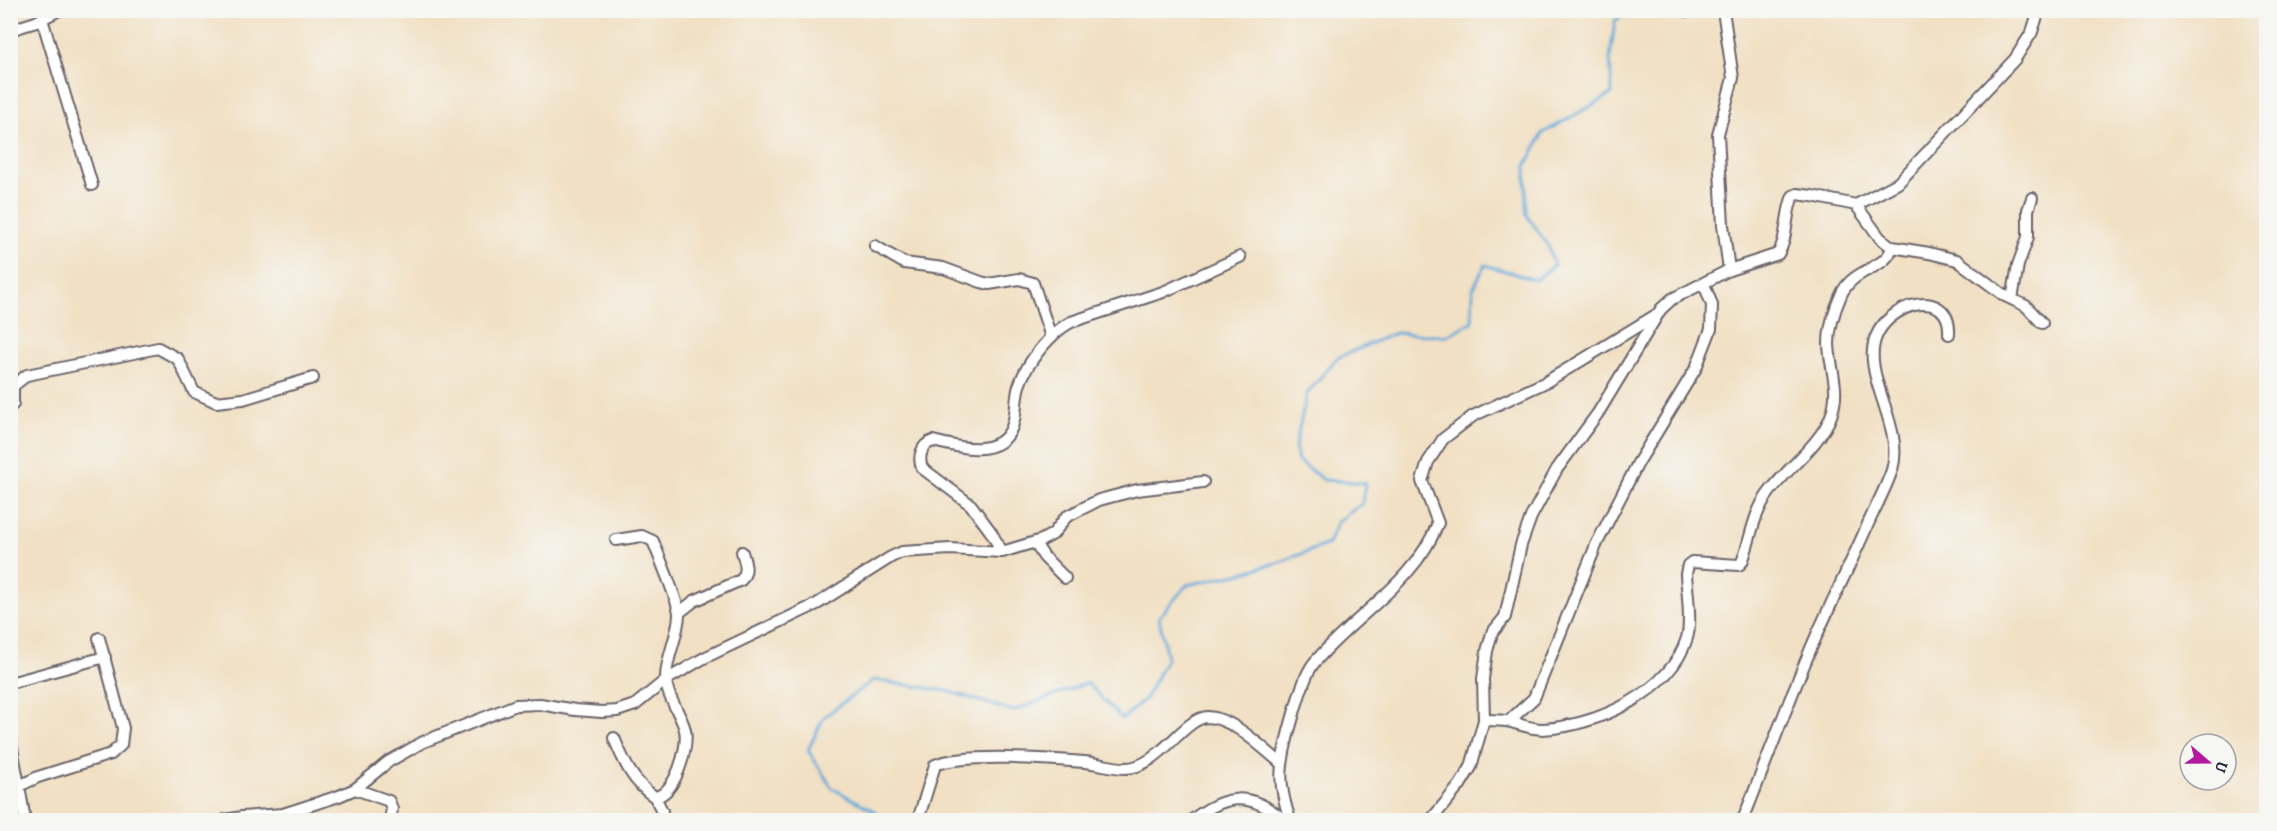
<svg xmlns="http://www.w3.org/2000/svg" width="2277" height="831" viewBox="0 0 2277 831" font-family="Alegreya,serif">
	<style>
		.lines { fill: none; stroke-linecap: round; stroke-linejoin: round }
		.stream { stroke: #64a8d9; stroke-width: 3 }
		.street-casing { stroke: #6a646b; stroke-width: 14 }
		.street { stroke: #fff; stroke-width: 10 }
	</style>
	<rect width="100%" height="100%" fill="#f6f6f2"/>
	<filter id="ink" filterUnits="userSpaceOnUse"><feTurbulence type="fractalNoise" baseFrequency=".0167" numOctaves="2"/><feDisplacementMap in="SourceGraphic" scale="12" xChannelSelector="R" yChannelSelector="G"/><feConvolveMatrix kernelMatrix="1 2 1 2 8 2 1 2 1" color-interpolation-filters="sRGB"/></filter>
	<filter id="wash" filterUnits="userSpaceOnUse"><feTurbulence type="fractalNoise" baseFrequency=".008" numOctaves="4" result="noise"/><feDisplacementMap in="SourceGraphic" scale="24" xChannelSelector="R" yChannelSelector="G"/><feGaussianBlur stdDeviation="1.35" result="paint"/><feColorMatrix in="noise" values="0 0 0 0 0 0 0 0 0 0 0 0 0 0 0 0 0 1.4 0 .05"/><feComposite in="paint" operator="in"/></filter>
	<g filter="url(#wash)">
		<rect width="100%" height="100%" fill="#f1e0c3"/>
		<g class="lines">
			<polyline class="stream" points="877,820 878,813 832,788 808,750 824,717 873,680 947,691 1013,711 1087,683 1122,719 1145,699 1167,658 1159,617 1187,585 1242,573 1283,561 1328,544 1338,521 1362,504 1365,483 1324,480 1298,461 1295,446 1307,394 1337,358 1395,333 1446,336 1472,322 1473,289 1485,265 1536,280 1554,265 1549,247 1526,214 1526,166 1543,133 1612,94 1610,58 1615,21 1629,10"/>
		</g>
	</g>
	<g filter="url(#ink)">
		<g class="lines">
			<defs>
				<g id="street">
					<polyline points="1723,10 1733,78 1718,134 1723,225 1729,270"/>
					<polyline points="1686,11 1687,10"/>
					<polyline points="42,19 92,185"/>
					<polyline points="10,30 36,22 59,10"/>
					<polyline points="1856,205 1880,238 1892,247 1929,253 1957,260 2005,296 2026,306 2042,323"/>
					<polyline points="875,246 904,263 943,268 981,282 989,284 1019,279 1033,283 1051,337"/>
					<polyline points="2012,299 2018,265 2028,237 2028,210 2032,198"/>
					<polyline points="10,407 13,404 13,386 27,375 158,348 178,359 194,392 216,402 243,399 313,378"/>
					<polyline points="1035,543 1044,557 1065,578"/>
					<path d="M1002 552 991 532 971 505 922 468C918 457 921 445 933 441 956 447 1000 459 1012 427 1017 414 1015 399 1019 386 1027 362 1050 333 1071 322L1163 292 1240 257"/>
					<path d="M680 612 694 601 741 580C749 571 745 563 742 552"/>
					<polyline points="10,683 105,657"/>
					<path d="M1484 720C1493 720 1503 720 1511 722 1522 725 1531 729 1543 729 1596 726 1670 693 1687 638 1692 622 1687 592 1686 574L1688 565 1692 562 1739 565 1742 562C1751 539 1753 514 1768 494 1786 469 1820 445 1831 416 1841 388 1830 371 1829 344 1829 329 1835 309 1841 295 1853 267 1887 270 1892 247"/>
					<polyline points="1509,721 1534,698 1597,543 1638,463 1696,368 1711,329 1712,305 1704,284"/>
					<polyline points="10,737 19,786"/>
					<path d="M614 738C624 762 633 783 655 797 675 794 689 748 685 730 681 713 666 697 666 678 666 657 678 637 679 615 680 605 658 554 653 541L642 536 616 540"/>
					<polyline points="355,789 389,801 392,809 390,820"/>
					<polyline points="655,797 662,811 658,820"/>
					<polyline points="25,820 19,786 38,777 111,754 121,745 123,728 99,638"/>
					<polyline points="225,820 242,817 283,814 339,796 355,789 388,762 423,742 516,705 540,704 575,710 602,712 617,711 635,705 666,680 704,658 817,604 891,557 902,552 950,549 1002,552 1042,540 1053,534 1066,517 1099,500 1137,490 1203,482"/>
					<path d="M918 820 935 765C963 753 1051 759 1084 762 1098 763 1112 768 1125 768 1158 769 1184 717 1208 717 1233 718 1262 748 1281 763"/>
					<path d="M1192 820C1226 793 1251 792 1284 820"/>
					<path d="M1290 820C1278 783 1279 769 1289 731 1294 714 1303 676 1314 663 1353 616 1416 582 1438 523L1422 481 1428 462 1443 439 1473 416 1546 382 1656 315"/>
					<path d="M1431 820 1460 785 1471 767 1484 720 1483 679 1487 651 1492 633 1505 617 1521 545 1531 517 1557 469 1598 413 1661 309 1672 299 1729 270 1778 254C1788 239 1785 214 1793 196L1797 194 1812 196 1856 205 1898 183 2015 59 2032 32 2039 10"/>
					<path d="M1743 820C1767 760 1789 699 1815 639 1832 601 1851 563 1868 524 1876 506 1886 488 1892 470 1908 417 1839 353 1895 314 1917 298 1951 299 1949 334"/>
				</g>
			</defs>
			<use href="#street" class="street-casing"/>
			<use href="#street" class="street"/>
		</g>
	</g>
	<rect width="2277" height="831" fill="none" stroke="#f6f6f2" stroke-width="36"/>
	<g transform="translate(2208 762) rotate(110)"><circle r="28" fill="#f6f6f2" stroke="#a1a1a9" stroke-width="1.5"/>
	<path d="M0-4.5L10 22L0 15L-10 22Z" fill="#b5179e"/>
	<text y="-9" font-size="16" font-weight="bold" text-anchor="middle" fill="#22223b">U</text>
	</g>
</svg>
